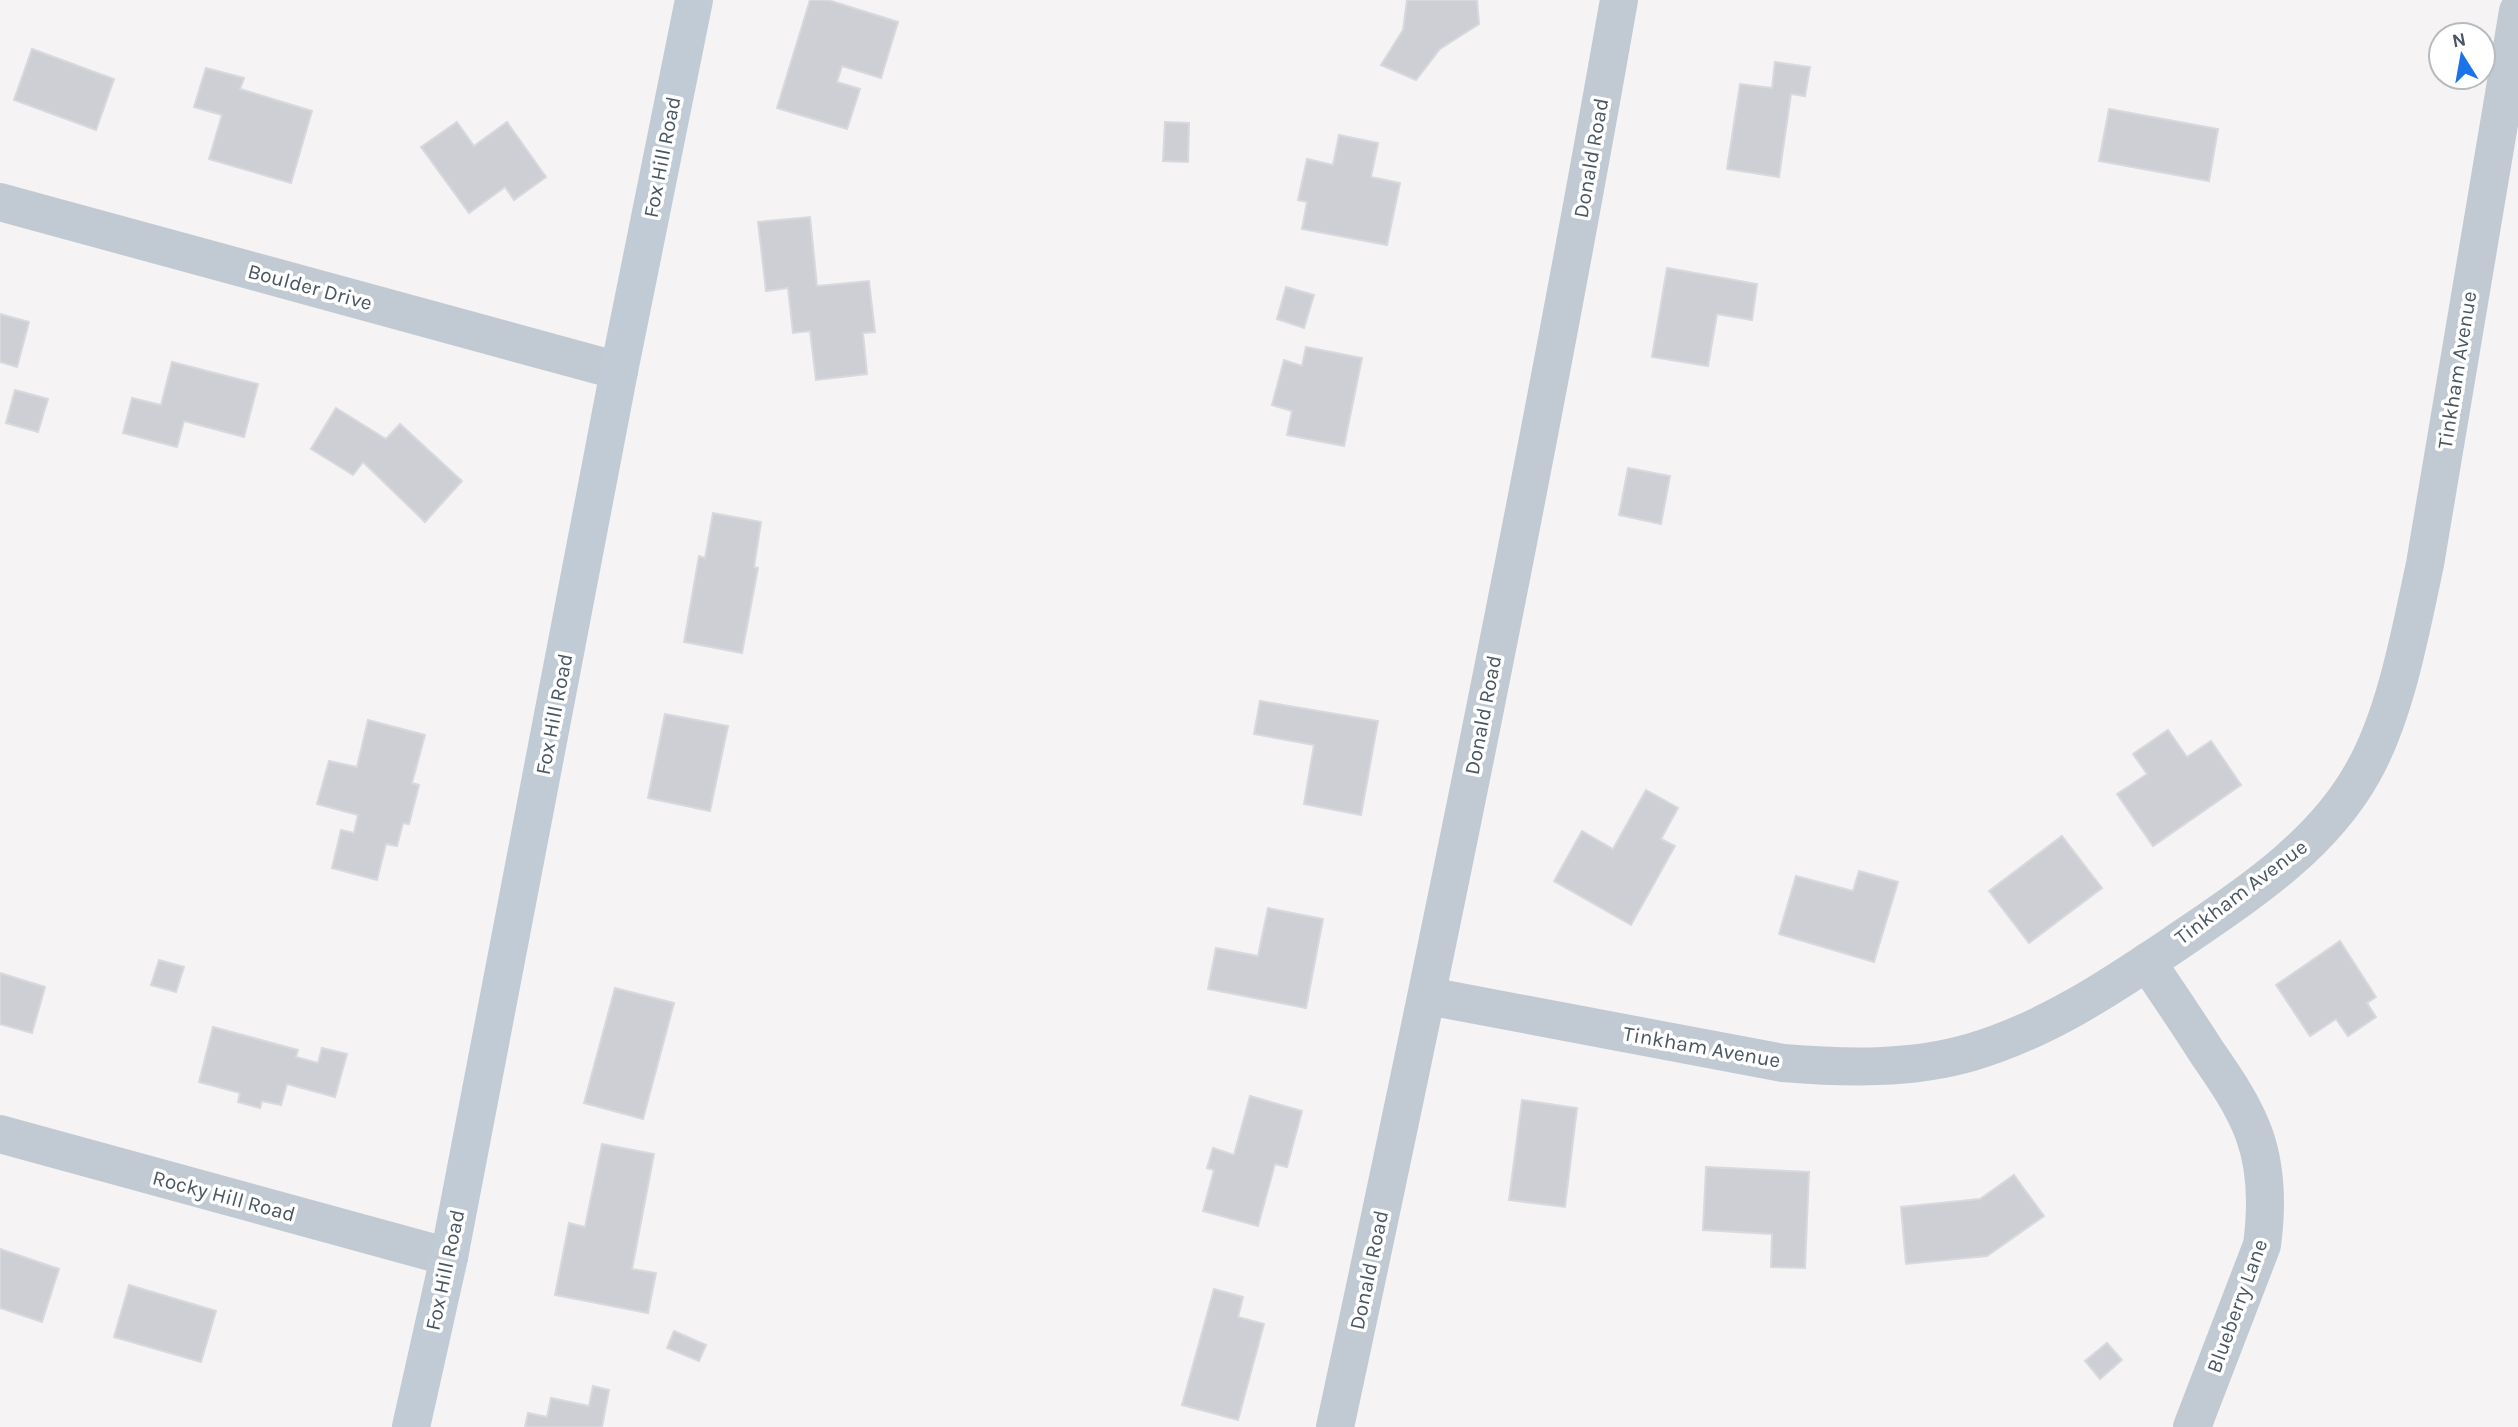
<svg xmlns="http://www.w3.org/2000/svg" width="2518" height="1427" viewBox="0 0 2518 1427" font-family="Karla,sans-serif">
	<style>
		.building { fill: #cdcfd5; stroke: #d7d9de; stroke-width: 2 }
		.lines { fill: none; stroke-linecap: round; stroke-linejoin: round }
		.street { stroke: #c1cad2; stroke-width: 38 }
		.secondary { stroke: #c1cbd6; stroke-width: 38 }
		.labels { text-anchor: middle; stroke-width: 7; stroke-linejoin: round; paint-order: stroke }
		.street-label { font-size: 21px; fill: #4a5661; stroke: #fff }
	</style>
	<rect width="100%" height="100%" fill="#f5f3f3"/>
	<g class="building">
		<polygon points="810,0 828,0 898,22 881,78 842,66 837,82 860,89 847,129 777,108"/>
		<polygon points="1407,0 1477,0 1479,24 1440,49 1416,80 1381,65 1403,30"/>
		<polygon points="32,49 114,79 96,130 14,100"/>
		<polygon points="1775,62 1810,67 1805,96 1791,94 1779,177 1727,169 1740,84 1772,88"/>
		<polygon points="206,68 244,78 240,89 312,111 291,183 209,159 222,115 194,107"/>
		<polygon points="2109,109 2218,129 2209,181 2099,161"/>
		<polygon points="457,122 474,146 507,122 546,177 514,200 505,187 469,213 421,147"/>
		<polygon points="1165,122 1189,123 1188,162 1163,161"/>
		<polygon points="1339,135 1378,143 1371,177 1400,183 1387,245 1302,229 1307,202 1298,200 1307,159 1333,165"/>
		<polygon points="810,217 817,286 869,281 875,332 863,333 867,374 816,380 810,331 793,333 788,288 766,291 758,222"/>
		<polygon points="1667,268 1757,284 1752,320 1717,314 1708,366 1652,357"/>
		<polygon points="1286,287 1314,295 1304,328 1277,319"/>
		<polygon points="0,314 29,322 17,367 0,362"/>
		<polygon points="1306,347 1362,358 1344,446 1287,435 1292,411 1272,405 1284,360 1302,366"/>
		<polygon points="172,362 258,384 244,437 184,421 177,447 123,433 132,398 161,405"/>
		<polygon points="15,390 48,399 38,432 6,423"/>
		<polygon points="336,408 386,439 400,424 462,481 425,522 363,462 353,475 311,449"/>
		<polygon points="1628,468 1670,476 1661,524 1619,515"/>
		<polygon points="713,513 761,522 754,567 758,568 742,653 684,642 699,556 705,558"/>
		<polygon points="1260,701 1378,721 1361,815 1304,804 1314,745 1254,734"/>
		<polygon points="665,714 728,726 710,811 648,798"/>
		<polygon points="368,720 425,735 412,783 419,785 409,824 403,823 397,846 386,844 377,880 332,868 341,830 354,833 358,815 317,804 329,761 357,767"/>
		<polygon points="2168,730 2187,757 2211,741 2241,785 2153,846 2117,794 2147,774 2133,754"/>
		<polygon points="1646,790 1678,808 1661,839 1675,846 1631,925 1554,881 1582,831 1613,849"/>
		<polygon points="2062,836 2102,888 2029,943 1989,891"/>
		<polygon points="1859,871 1898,882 1874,962 1779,934 1796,876 1853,891"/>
		<polygon points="1268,908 1323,919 1306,1008 1208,989 1216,948 1258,956"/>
		<polygon points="2340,941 2376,997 2367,1003 2376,1017 2348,1036 2336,1019 2310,1036 2276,985"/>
		<polygon points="159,960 184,967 176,992 151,985"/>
		<polygon points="0,973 45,987 32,1033 0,1024"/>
		<polygon points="615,988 674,1003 643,1119 584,1103"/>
		<polygon points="213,1027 298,1050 296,1057 318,1063 322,1048 347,1054 335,1097 287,1084 281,1105 262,1101 260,1108 238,1102 240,1093 199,1082"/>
		<polygon points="1250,1096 1302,1111 1287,1167 1275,1164 1258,1226 1203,1211 1214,1170 1207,1168 1213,1148 1234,1155"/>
		<polygon points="1522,1100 1577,1108 1565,1207 1509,1200"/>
		<polygon points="602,1144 654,1154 632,1269 656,1273 648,1313 555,1295 569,1223 585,1227"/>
		<polygon points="1706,1167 1809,1172 1805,1268 1771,1267 1772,1234 1703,1230"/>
		<polygon points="2014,1175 2044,1216 1987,1256 1906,1264 1901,1207 1980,1199"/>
		<polygon points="0,1249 59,1269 42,1322 0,1308"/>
		<polygon points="129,1285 216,1311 201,1362 114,1337"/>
		<polygon points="1214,1289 1243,1297 1238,1317 1264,1324 1238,1420 1182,1405"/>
		<polygon points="674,1331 706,1345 699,1361 667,1348"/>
		<polygon points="2107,1343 2122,1360 2100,1379 2085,1361"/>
		<polygon points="593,1386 609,1390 602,1427 525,1427 528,1413 547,1417 551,1398 589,1406"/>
	</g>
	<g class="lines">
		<g class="street">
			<polyline points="0,202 619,371"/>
			<path d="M2147 962C2167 992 2187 1021 2206 1051 2224 1077 2243 1104 2254 1134 2267 1170 2267 1208 2262 1245L2192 1427"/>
			<path d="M1428 996 1783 1063C1845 1068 1911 1070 1972 1052 2046 1030 2109 988 2173 945 2243 897 2321 848 2363 772 2396 714 2411 629 2425 564L2518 11"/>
			<polyline points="0,1134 449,1257"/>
			<path d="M1335 1427C1437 953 1535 478 1619 0"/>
		</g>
		<polyline class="secondary" points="411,1427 449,1257 619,371 694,0"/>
	</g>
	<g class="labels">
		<g class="street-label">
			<text transform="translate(662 157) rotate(-79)" y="7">Fox Hill Road</text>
			<text transform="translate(1591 158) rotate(-80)" y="7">Donald Road</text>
			<text transform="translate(310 287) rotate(15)" y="7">Boulder Drive</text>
			<text transform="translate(2457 370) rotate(-81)" y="7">Tinkham Avenue</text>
			<text transform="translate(554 714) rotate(-79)" y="7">Fox Hill Road</text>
			<text transform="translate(1483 715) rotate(-79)" y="7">Donald Road</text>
			<text transform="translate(2241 892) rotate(-37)" y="7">Tinkham Avenue</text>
			<text transform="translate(1702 1047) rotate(10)" y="7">Tinkham Avenue</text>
			<text transform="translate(224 1196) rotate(15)" y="7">Rocky Hill Road</text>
			<text transform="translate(445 1270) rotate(-78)" y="7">Fox Hill Road</text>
			<text transform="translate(1369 1270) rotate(-78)" y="7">Donald Road</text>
			<text transform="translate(2237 1306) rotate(-70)" y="7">Blueberry Lane</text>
		</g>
	</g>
	<g transform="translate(2462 56) rotate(349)"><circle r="33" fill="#ffffff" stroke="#b7bbc0" stroke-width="2"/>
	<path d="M0-5L12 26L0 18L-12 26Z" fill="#1a73e8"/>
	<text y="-10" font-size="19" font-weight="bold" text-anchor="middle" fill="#4a5661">N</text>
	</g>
</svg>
